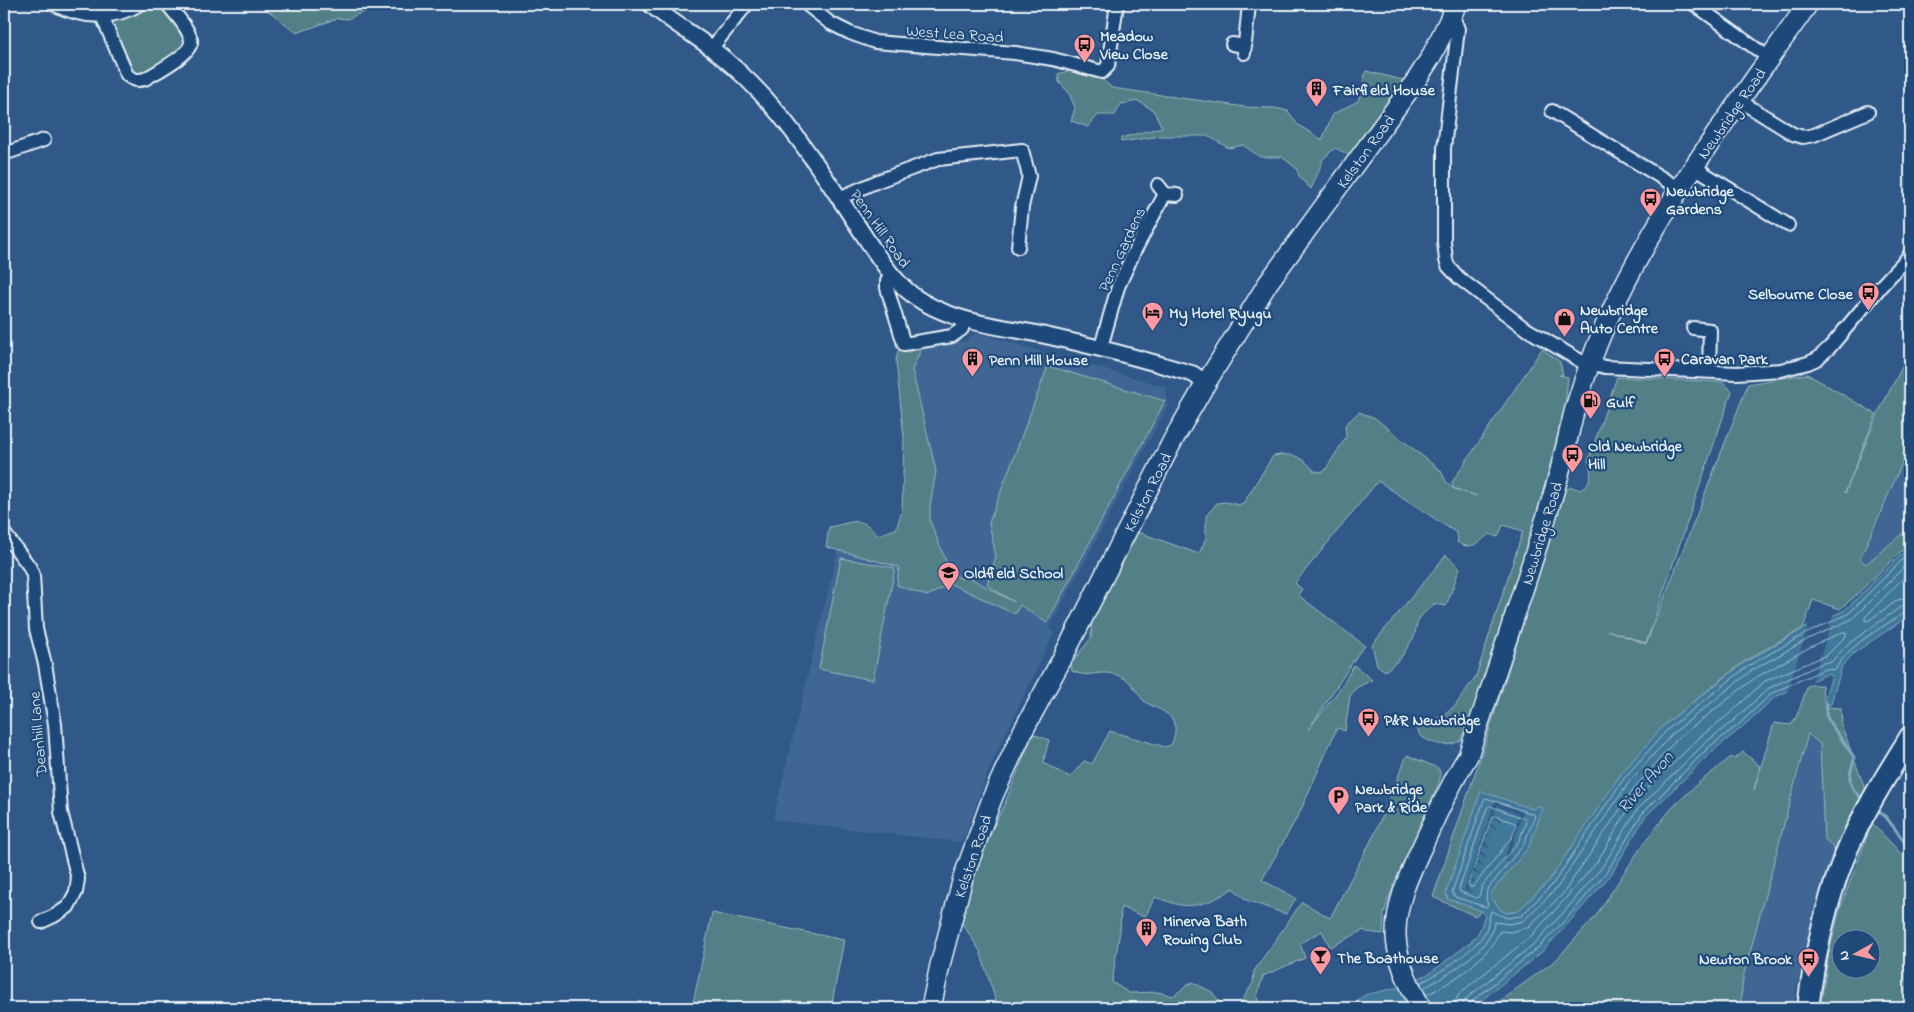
<svg xmlns="http://www.w3.org/2000/svg" width="1914" height="1012" viewBox="0 0 1914 1012" font-family="'Indie Flower',sans-serif">
	<style>
		.built { fill: #416694 }
		.green { fill: #537f87; stroke: #9eb8c0; fill-rule: evenodd }
		.water { fill: #3f7899; stroke: #83a8bf }
		.pier { fill: #305888 }
		.lines { fill: none; stroke-linecap: round; stroke-linejoin: round }
		.shore { stroke: #a4c1d2; stroke-width: 1 }
		.stream { stroke: #83a8bf; stroke-width: 3 }
		.minor-casing { stroke: #e8f1f8; stroke-width: 16 }
		.tertiary-casing { stroke: #e8f1f8; stroke-width: 19 }
		.primary-casing { stroke: #e8f1f8; stroke-width: 22 }
		.trunk-casing { stroke: #e8f1f8; stroke-width: 24 }
		.minor { stroke: #1f4a7a; stroke-width: 12 }
		.tertiary { stroke: #1f4a7a; stroke-width: 15 }
		.primary { stroke: #1f4a7a; stroke-width: 19 }
		.trunk { stroke: #1f4a7a; stroke-width: 20 }
		.labels { text-anchor: middle; stroke-width: 4.5; stroke-linejoin: round; paint-order: stroke }
		.street-label { font-size: 16px; fill: #e8f1f8; stroke: #1f4a7a }
		.poi-label { font-size: 16px; font-weight: bold; fill: #e8f1f8; stroke: #1f4a7a; text-anchor: start }
		.water-label { font-size: 18px; font-style: italic; fill: #cfdfea; stroke: #1f4a7a }
	</style>
	<rect width="100%" height="100%" fill="#305888"/>
	<filter id="ink" filterUnits="userSpaceOnUse"><feTurbulence type="fractalNoise" baseFrequency=".02" numOctaves="2"/><feDisplacementMap in="SourceGraphic" scale="10" xChannelSelector="R" yChannelSelector="G"/><feConvolveMatrix kernelMatrix="1 2 1 2 8 2 1 2 1" color-interpolation-filters="sRGB"/></filter>
	<g filter="url(#ink)">
		<g class="built">
			<polygon points="977,333 1166,387 1168,405 1049,629 1054,633 989,769 965,835 960,842 773,820 838,549 917,552 908,349 965,341"/>
			<polygon points="1910,446 1910,526 1866,563 1861,558"/>
			<polygon points="1811,727 1820,730 1839,833 1796,987 1794,1008 1741,1008 1743,977"/>
		</g>
		<g class="green">
			<path d="M158 4 184 35 186 40 183 47 144 73C138 75 134 75 130 69L112 22 136 15 152 5Z"/>
			<polygon points="256,4 382,4 347,19 338,18 297,33 270,12"/>
			<polygon points="1069,71 1103,80 1112,88 1245,107 1275,108 1288,111 1297,124 1322,140 1333,114 1358,101 1366,71 1407,81 1355,158 1335,148 1323,159 1318,173 1311,189 1300,178 1296,168 1282,157 1260,157 1243,145 1229,148 1208,136 1161,136 1121,142 1121,138 1162,127 1153,110 1138,101 1121,104 1115,115 1098,115 1088,127 1071,121 1075,108 1069,93 1059,82 1058,74"/>
			<path d="M904 344 923 345 912 370 936 471 930 505V521L947 564 959 578 972 579 1014 602 987 585 996 556 989 523 1048 366 1165 401 1047 623 1020 605 1015 614C993 605 973 593 951 584L927 596 897 585 899 567 826 547 829 527C852 523 861 514 877 535L896 529 902 511 904 438 896 361 898 351Z"/>
			<path d="M1542 349 1560 362 1563 375H1559L1568 377 1565 407 1532 533 1483 688 1460 741C1446 748 1433 744 1420 736L1417 728 1419 725 1434 721 1455 706 1476 676 1523 531 1503 525 1498 537 1489 534C1479 543 1470 551 1457 542L1458 537 1455 532 1378 481 1295 583 1302 589 1298 595 1365 646 1358 654 1308 730 1339 690 1354 665 1372 680 1356 688 1350 696 1345 731 1337 728 1300 812 1262 880 1296 898 1286 914 1246 900 1233 888C1220 898 1199 908 1181 905 1172 904 1163 899 1155 897L1145 917 1121 907 1120 930 1112 982 1129 993 1158 992 1173 996 1192 982 1212 992 1224 1008H998L980 951 962 923 977 862 1005 803 1033 734 1049 740 1043 763 1070 777 1084 761 1092 764 1110 731 1165 747 1171 745C1179 727 1176 717 1157 708 1153 706 1147 704 1144 701 1133 689 1133 679 1113 674 1098 670 1088 679 1072 671L1071 664 1091 638 1092 617 1097 602 1122 565 1133 536 1137 533H1141L1199 554 1206 538V516L1217 503 1225 502 1239 505 1244 502 1273 456C1292 453 1302 455 1314 471L1324 472 1346 437 1345 425 1359 412 1375 418 1441 471C1450 492 1455 489 1477 496L1453 488 1452 482Z"/>
			<path d="M1910 352V445L1860 559 1866 564 1910 527V543L1853 598 1840 609 1813 600 1803 628 1745 661 1664 725 1548 882 1518 911 1508 913 1502 912 1494 901 1475 916 1433 897 1483 750 1529 604 1527 601 1564 490 1572 487 1580 490C1591 484 1593 472 1588 461L1617 377 1723 382 1732 391 1646 643 1607 630 1646 644 1748 384 1807 374 1876 414 1845 493 1879 411Z"/>
			<polygon points="1446,555 1460,568 1446,606 1434,604 1421,616 1417,624 1414,637 1400,659 1385,671 1377,665 1372,645"/>
			<polygon points="841,558 895,568 873,680 819,669"/>
			<path d="M1808 685H1822L1823 699 1826 707 1841 708 1842 727 1866 791 1836 851 1824 838 1820 744 1808 734 1743 978 1740 1008H1490L1556 960 1595 917 1644 843 1671 809 1696 785 1731 757 1735 759 1743 752 1760 766 1754 790 1774 723 1791 725C1800 713 1802 699 1808 685Z"/>
			<polygon points="1407,755 1438,768 1440,772 1440,780 1389,897 1384,914 1383,934 1367,932 1364,930 1330,947 1322,931 1300,943 1305,958 1263,976 1257,997 1260,1008 1237,1008 1253,983 1254,971 1302,902 1330,918 1375,833"/>
			<path d="M1872 823 1910 863V1008H1820L1829 953 1840 909ZM1842 940H1872V970H1842Z"/>
			<polygon points="712,913 844,940 831,1008 692,1008"/>
		</g>
		<polygon class="water" points="1910,546 1910,615 1854,653 1842,666 1831,704 1826,706 1825,697 1832,676 1827,674 1775,697 1740,729 1713,751 1645,817 1612,873 1572,919 1543,951 1472,1008 1346,1008 1365,995 1400,987 1430,973 1471,942 1479,932 1485,915 1482,911 1448,899 1446,893 1481,791 1529,808 1533,809 1538,806 1543,808 1529,847 1491,893 1491,898 1502,911 1508,913 1518,911 1548,882 1621,774 1664,725 1745,662 1803,629 1845,610"/>
		<g class="pier">
			<polygon points="1834,613 1812,683 1786,695 1809,624"/>
			<polygon points="1495,802 1523,812 1507,861 1504,860 1519,814 1497,806 1494,813 1501,820 1500,822 1493,817 1491,823 1498,830 1490,826 1487,833 1493,839 1487,835 1484,841 1491,849 1483,845 1481,852 1487,859 1480,855 1478,860 1484,868 1477,863 1474,869 1481,876 1473,872 1471,878 1478,885 1470,881 1467,889 1474,893 1464,890 1493,808 1486,806 1493,806"/>
		</g>
		<g class="lines">
			<g class="shore">
				<polyline points="1910,571 1865,617 1865,620 1868,621 1898,600 1910,597"/>
				<polygon points="1486,798 1533,814 1535,816 1524,844 1487,890 1486,899 1488,905 1486,907 1455,897 1452,892 1484,800"/>
				<polygon points="1490,806 1525,819 1526,822 1519,841 1482,886 1479,896 1477,898 1460,892 1459,889 1487,808"/>
				<polygon points="1495,816 1515,823 1516,826 1512,837 1473,887 1470,887 1468,884 1492,817"/>
				<path d="M1420 983C1437 975 1475 950 1484 934 1488 927 1489 918 1491 911L1507 918 1521 916 1552 885 1625 777 1668 729 1748 666 1805 634 1848 614 1910 552"/>
				<path d="M1423 988C1441 980 1480 954 1489 937 1492 932 1493 927 1495 922L1509 924 1523 921 1556 889 1630 781 1672 734 1751 671 1808 639 1852 619 1910 561"/>
				<path d="M1426 995C1455 981 1486 960 1500 931L1511 932 1528 927 1562 895 1636 786 1677 739 1755 678 1812 646 1843 632H1846V636L1827 655 1765 681 1728 715 1700 737 1631 805 1597 862 1558 907 1530 937 1460 993 1456 1000 1455 1008"/>
				<polyline points="1463,1008 1463,1003 1467,998 1535,943 1564,912 1603,866 1637,810 1705,743 1733,721 1769,688 1823,663 1831,662 1848,644 1902,606 1910,605"/>
				<path d="M1469 1008 1471 1002 1539 947 1569 916 1608 870 1642 814 1709 747 1737 726 1772 693 1825 669 1835 670C1849 644 1881 628 1906 612L1910 611"/>
			</g>
			<g class="stream">
				<path d="M1827 704 1826 715 1830 723 1854 757C1854 764 1850 770 1850 777 1849 786 1857 795 1864 800"/>
				<polyline points="1875,808 1886,817 1910,849"/>
			</g>
			<defs>
				<g id="minor">
					<path d="M53 4C82 18 112 21 140 4"/>
					<polyline points="806,4 830,23 850,33 875,42 1015,53 1053,59 1102,72 1108,66 1117,4"/>
					<polyline points="1694,4 1769,58"/>
					<path d="M102 16 127 75C133 80 137 81 145 79 156 72 193 54 191 40 188 27 175 14 167 4"/>
					<polyline points="1451,19 1455,21 1458,29 1444,148 1444,242 1446,260 1448,266 1459,278 1523,327 1589,366"/>
					<polyline points="1232,44 1245,46"/>
					<polyline points="711,49 747,4"/>
					<polyline points="1244,53 1249,4"/>
					<polyline points="1740,101 1793,134 1803,137 1814,135 1868,112"/>
					<polyline points="1552,111 1680,189"/>
					<polyline points="4,154 44,140"/>
					<polyline points="1694,167 1788,225"/>
					<polyline points="1158,185 1165,194 1177,195"/>
					<polyline points="839,198 878,181 938,159 1022,150 1029,176 1022,207 1018,247"/>
					<polyline points="891,274 887,281 887,288 904,344 952,336 962,329 964,320"/>
					<polyline points="1693,328 1710,330 1709,371"/>
					<polyline points="1101,347 1118,287 1134,252 1165,194"/>
					<polyline points="1590,363 1605,367 1737,373 1781,370 1808,363 1817,359 1831,346 1882,285 1910,255"/>
					<polyline points="4,533 29,566 33,575 36,629 45,664 55,724 61,812 78,879 76,892 68,907 54,916 41,922"/>
				</g>
				<path id="tertiary" d="M650 4C669 20 691 33 711 48 736 67 759 90 779 114 806 147 830 184 853 219 873 248 892 284 923 302 961 324 1002 326 1043 335 1094 346 1143 359 1193 374L1206 383"/>
				<g id="primary">
					<polyline points="931,1008 940,965 963,878 993,796 1023,731 1063,657 1172,442 1206,383 1268,283 1417,79 1431,57 1457,4"/>
					<path d="M1421 1008C1410 986 1397 962 1396 936 1395 901 1412 869 1426 838 1439 809 1452 782 1468 756 1498 666 1529 576 1556 485 1563 461 1568 436 1574 412 1583 381 1594 351 1607 321 1658 207 1736 106 1808 4"/>
				</g>
				<path id="trunk" d="M1808 1008C1814 958 1825 907 1843 860 1860 817 1886 776 1910 737"/>
			</defs>
			<use href="#minor" class="minor-casing"/>
			<use href="#tertiary" class="tertiary-casing"/>
			<use href="#primary" class="primary-casing"/>
			<use href="#trunk" class="trunk-casing"/>
			<use href="#minor" class="minor"/>
			<use href="#tertiary" class="tertiary"/>
			<use href="#primary" class="primary"/>
			<use href="#trunk" class="trunk"/>
		</g>
	</g>
	<defs>
		<symbol id="bus-pin" viewBox="-11 -11 22 30"><path d="M0 17L-7.5 6A9.5 9.5 0 1 1 7.5 6Z" fill="#ff9aa2" stroke="#1f4a7a"/><path d="M-5-6H5V4H4V6H2V4H-2V6H-4V4H-5ZM-3.5-4V0h7V-4ZM-3.5 1.2v1.5H-2V1.2ZM2 1.2v1.5H3.5V1.2Z" fill="#111"/></symbol>
		<symbol id="building-pin" viewBox="-11 -11 22 30"><path d="M0 17L-7.5 6A9.5 9.5 0 1 1 7.5 6Z" fill="#ff9aa2" stroke="#1f4a7a"/><path d="M-4-6H4V6H1V3H-1V6H-4ZM-2.5-4.3h1.7v1.8h-1.7ZM.8-4.3h1.7v1.8H.8ZM-2.5-1h1.7V.8h-1.7ZM.8-1h1.7V.8H.8Z" fill="#111"/></symbol>
		<symbol id="hotel-pin" viewBox="-11 -11 22 30"><path d="M0 17L-7.5 6A9.5 9.5 0 1 1 7.5 6Z" fill="#ff9aa2" stroke="#1f4a7a"/><path d="M-6-4.5h1.5V1H6V5H4.5V3h-9V5H-6ZM-4 0a1.8 1.8 0 1 1 3.6 0ZM.5 0V-2.5h3Q6-2.5 6 0Z" fill="#111"/></symbol>
		<symbol id="shop-pin" viewBox="-11 -11 22 30"><path d="M0 17L-7.5 6A9.5 9.5 0 1 1 7.5 6Z" fill="#ff9aa2" stroke="#1f4a7a"/><path d="M-5-2.5h2.3a2.7 3.5 0 0 1 5.4 0H5L5.5 6h-11ZM-1.5-2.5h3a1.5 2.3 0 0 0-3 0Z" fill="#111"/></symbol>
		<symbol id="fuel-pin" viewBox="-11 -11 22 30"><path d="M0 17L-7.5 6A9.5 9.5 0 1 1 7.5 6Z" fill="#ff9aa2" stroke="#1f4a7a"/><path d="M-5.5-6h7V0h2V4h1.3V-2.5L3-4.5l.8-.8L6-3V5H2.5V1h-1V6h-7ZM-4.2-4.7v3.2H.2V-4.7Z" fill="#111"/></symbol>
		<symbol id="school-pin" viewBox="-11 -11 22 30"><path d="M0 17L-7.5 6A9.5 9.5 0 1 1 7.5 6Z" fill="#ff9aa2" stroke="#1f4a7a"/><path d="M0-5L7-2L0 1L-7-2ZM-4 1L0 2.5L4 1V4Q0 6-4 4Z" fill="#111"/></symbol>
		<symbol id="parking-pin" viewBox="-11 -11 22 30"><path d="M0 17L-7.5 6A9.5 9.5 0 1 1 7.5 6Z" fill="#ff9aa2" stroke="#1f4a7a"/><path d="M-3.5-5.5H1a3.5 3.5 0 0 1 0 7H-1V5.5H-3.5ZM-1-3.4V-.6H.8a1.4 1.4 0 0 0 0-2.8Z" fill="#111"/></symbol>
		<symbol id="bar-pin" viewBox="-11 -11 22 30"><path d="M0 17L-7.5 6A9.5 9.5 0 1 1 7.5 6Z" fill="#ff9aa2" stroke="#1f4a7a"/><path d="M-6-5H6L.8 .8V4.5H3.5V6h-7V4.5H-.8V.8Z" fill="#111"/></symbol>
	</defs>
	<g fill-rule="evenodd">
		<use href="#bus-pin" x="1072" y="32" width="25" height="34"/>
		<use href="#building-pin" x="1304" y="76" width="25" height="34"/>
		<use href="#bus-pin" x="1638" y="186" width="25" height="34"/>
		<use href="#bus-pin" x="1856" y="280" width="25" height="34"/>
		<use href="#hotel-pin" x="1140" y="300" width="25" height="34"/>
		<use href="#shop-pin" x="1552" y="306" width="25" height="34"/>
		<use href="#bus-pin" x="1652" y="346" width="25" height="34"/>
		<use href="#building-pin" x="960" y="346" width="25" height="34"/>
		<use href="#fuel-pin" x="1578" y="388" width="25" height="34"/>
		<use href="#bus-pin" x="1560" y="442" width="25" height="34"/>
		<use href="#school-pin" x="936" y="560" width="25" height="34"/>
		<use href="#bus-pin" x="1356" y="706" width="25" height="34"/>
		<use href="#parking-pin" x="1326" y="784" width="25" height="34"/>
		<use href="#building-pin" x="1134" y="916" width="25" height="34"/>
		<use href="#bar-pin" x="1308" y="944" width="25" height="34"/>
		<use href="#bus-pin" x="1796" y="946" width="25" height="34"/>
	</g>
	<g class="labels">
		<g class="street-label">
			<text transform="translate(955 33) rotate(4)" y="6">West Lea Road</text>
			<text transform="translate(1731 113) rotate(-55)" y="6">Newbridge Road</text>
			<text transform="translate(1365 151) rotate(-54)" y="6">Kelston Road</text>
			<text transform="translate(881 228) rotate(55)" y="6">Penn Hill Road</text>
			<text transform="translate(1121 249) rotate(-65)" y="6">Penn Gardens</text>
			<text transform="translate(1147 492) rotate(-63)" y="6">Kelston Road</text>
			<text transform="translate(1541 533) rotate(-73)" y="6">Newbridge Road</text>
			<text transform="translate(37 734) rotate(-95)" y="6">Deanhill Lane</text>
			<text transform="translate(972 856) rotate(-71)" y="6">Kelston Road</text>
		</g>
		<g class="poi-label">
			<text x="1100" y="41">Meadow<tspan x="1100" dy="18">View Close</tspan></text>
			<text x="1333" y="95">Fairfield House</text>
			<text x="1666" y="196">Newbridge<tspan x="1666" dy="18">Gardens</tspan></text>
			<text x="1853" y="299" text-anchor="end">Selbourne Close</text>
			<text x="1580" y="315">Newbridge<tspan x="1580" dy="18">Auto Centre</tspan></text>
			<text x="1169" y="318">My Hotel Ryugu</text>
			<text x="1681" y="364">Caravan Park</text>
			<text x="989" y="365">Penn Hill House</text>
			<text x="1606" y="407">Gulf</text>
			<text x="1588" y="451">Old Newbridge<tspan x="1588" dy="18">Hill</tspan></text>
			<text x="964" y="578">Oldfield School</text>
			<text x="1384" y="725">P&amp;R Newbridge</text>
			<text x="1355" y="794">Newbridge<tspan x="1355" dy="18">Park &amp; Ride</tspan></text>
			<text x="1163" y="926">Minerva Bath<tspan x="1163" dy="18">Rowing Club</tspan></text>
			<text x="1337" y="963">The Boathouse</text>
			<text x="1792" y="964" text-anchor="end">Newton Brook</text>
		</g>
		<g class="water-label">
			<text transform="translate(1645 782) rotate(-49)" y="6">River Avon</text>
		</g>
	</g>
	<rect width="1914" height="1012" fill="none" stroke="#1f4a7a" stroke-width="20"/>
	<rect x="10" y="10" width="1894" height="992" fill="none" stroke="#e8f1f8" stroke-width="2" filter="url(#ink)"/>
	<g transform="translate(1856 954) rotate(262)"><circle r="24" fill="#1f4a7a" stroke="#6f8dac"/>
	<path d="M0-4L9 19L0 12L-9 19Z" fill="#ff9aa2"/>
	<text y="-8" font-size="14" font-weight="bold" text-anchor="middle" fill="#e8f1f8">N</text>
	</g>
</svg>
